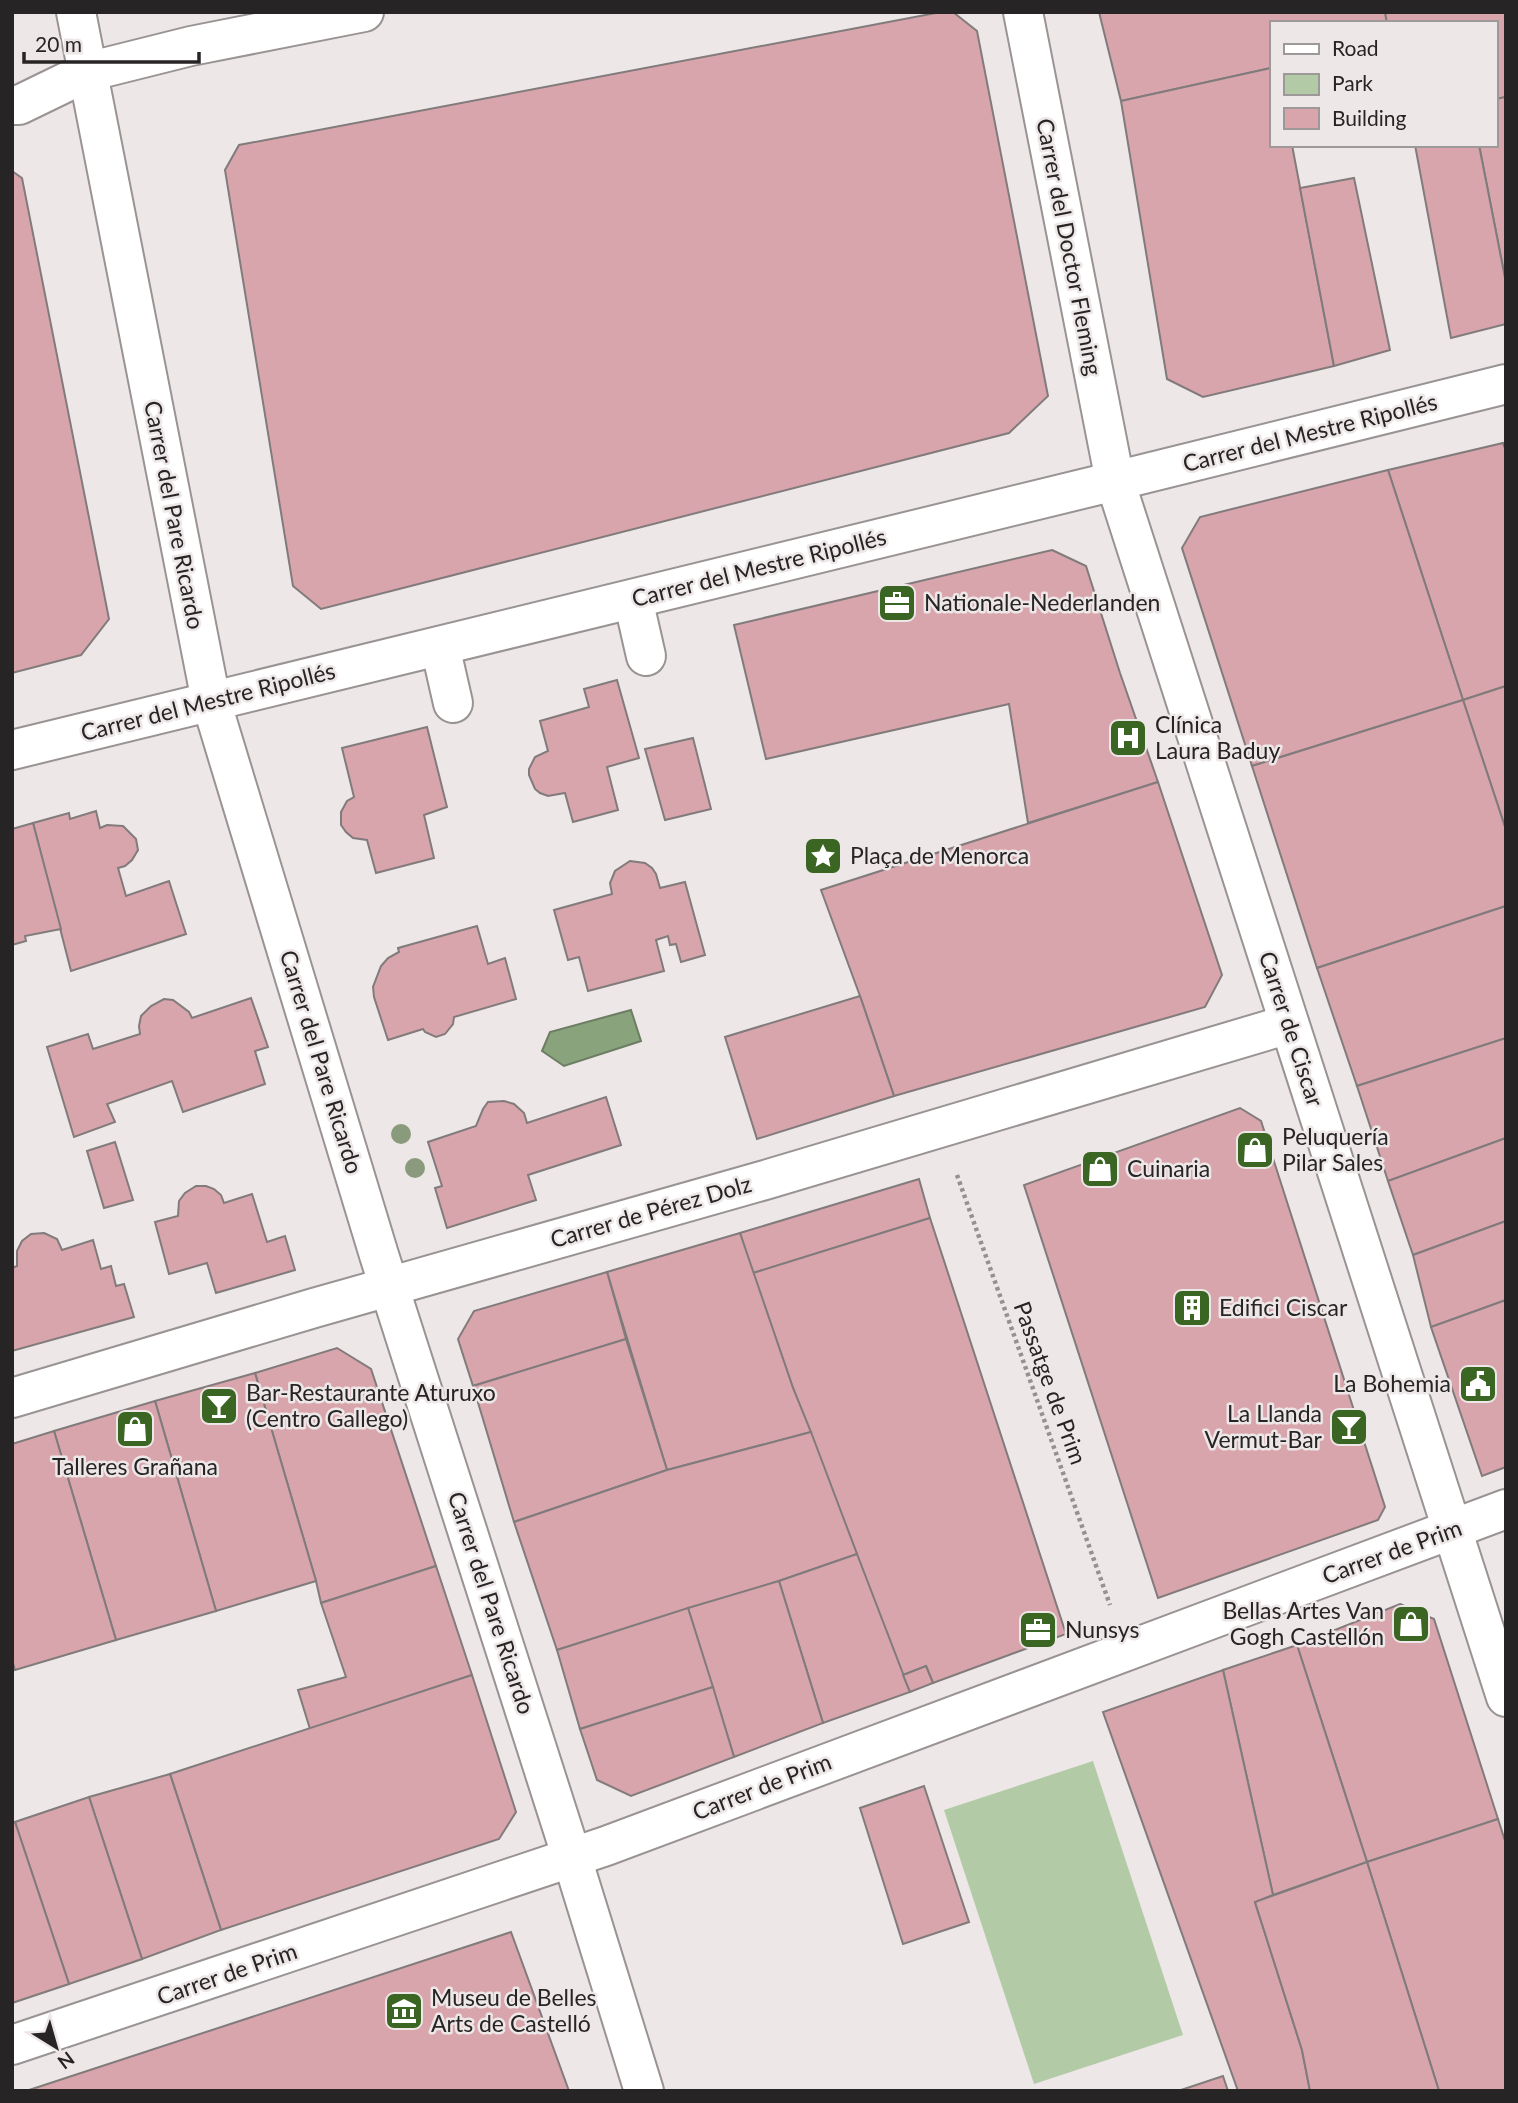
<svg xmlns="http://www.w3.org/2000/svg" width="1518" height="2103" viewBox="0 0 1518 2103" font-family="Lato,sans-serif">
	<style>
		.green { fill: #b2cba6 }
		.water { fill: #89a37d; stroke: #6c7d63; stroke-width: 2 }
		.building { fill: #d9a5ac; stroke: #817b7c; stroke-width: 2 }
		.lines { fill: none; stroke-linecap: round; stroke-linejoin: round }
		.minor-casing { stroke: #999393; stroke-width: 42 }
		.path { stroke: #969191; stroke-width: 4.5; stroke-dasharray: 3.5 3.5; stroke-linecap: butt }
		.minor { stroke: #fff; stroke-width: 38 }
		.tree { fill: #8a9a7c }
		.labels { text-anchor: middle; stroke-width: 5; stroke-linejoin: round; paint-order: stroke }
		.street-label { font-size: 23px; fill: #272425; stroke: #eee7e7 }
		.poi-label { font-size: 23px; fill: #272425; stroke: #eee7e7; text-anchor: start }
	</style>
	<rect width="100%" height="100%" fill="#eee7e7"/>
	<polygon class="green" points="1093,1761 1183,2035 1034,2084 944,1810"/>
	<polygon class="water" points="631,1010 641,1041 564,1066 542,1051 550,1032"/>
	<g class="building">
		<polygon points="941,12 953,12 977,31 1048,396 1009,433 321,609 293,586 225,170 239,145"/>
		<polygon points="1099,12 1385,12 1387,23 1271,23 1271,68 1121,101"/>
		<polygon points="1385,12 1506,12 1506,97 1495,99 1495,23 1387,23"/>
		<polygon points="1271,68 1271,145 1292,145 1334,366 1203,397 1167,379 1121,101"/>
		<polygon points="1506,97 1506,283 1479,145 1495,145 1495,99"/>
		<polygon points="1415,145 1479,145 1506,283 1506,324 1451,338"/>
		<polygon points="12,171 22,178 109,619 81,655 12,673"/>
		<polygon points="1354,178 1390,350 1334,366 1300,188"/>
		<polygon points="1503,443 1506,451 1506,686 1463,700 1388,470"/>
		<polygon points="1388,470 1463,700 1252,766 1182,548 1200,517"/>
		<polygon points="1052,550 1086,566 1120,673 1158,782 1028,823 1009,704 766,759 734,625"/>
		<polygon points="617,680 639,758 607,767 618,810 573,822 565,793 548,796 540,793 535,789 529,775 529,769 535,757 548,751 540,721 589,707 584,689"/>
		<polygon points="1506,686 1506,830 1463,700"/>
		<polygon points="1463,700 1506,830 1506,906 1317,968 1252,766"/>
		<polygon points="427,727 447,807 424,815 434,858 376,873 367,840 353,838 346,832 341,825 341,812 347,801 354,797 342,748"/>
		<polygon points="693,738 711,809 665,820 645,749"/>
		<polygon points="1158,782 1222,975 1205,1007 894,1096 860,996 821,890"/>
		<polygon points="96,811 100,828 107,825 123,826 136,839 138,850 132,860 125,866 118,868 126,896 169,881 186,934 71,971 33,823 69,813 70,819"/>
		<polygon points="33,823 61,929 25,936 26,941 12,945 12,829"/>
		<polygon points="630,861 645,863 652,868 656,874 660,888 685,882 705,955 681,962 676,944 670,945 668,936 656,940 664,971 588,991 579,957 568,960 554,910 612,894 610,883 615,871"/>
		<polygon points="1506,906 1506,1038 1357,1086 1317,968"/>
		<polygon points="477,926 488,964 505,958 516,999 454,1017 453,1024 445,1034 436,1037 425,1032 423,1029 388,1040 374,997 373,987 381,966 388,958 399,952 398,948"/>
		<polygon points="860,996 894,1096 757,1139 725,1037"/>
		<polygon points="251,998 268,1047 255,1051 265,1084 183,1112 172,1081 107,1104 115,1122 74,1137 47,1047 88,1034 93,1049 140,1034 139,1026 141,1016 151,1006 164,999 173,1000 189,1012 192,1018"/>
		<polygon points="1506,1038 1506,1138 1388,1181 1357,1086"/>
		<polygon points="606,1097 621,1145 528,1175 536,1200 447,1228 435,1188 442,1186 428,1142 476,1126 483,1109 488,1102 504,1101 514,1104 524,1113 527,1123"/>
		<polygon points="1240,1108 1261,1121 1385,1507 1378,1520 1158,1598 1024,1185"/>
		<polygon points="1506,1138 1506,1221 1413,1255 1388,1181"/>
		<polygon points="115,1142 133,1200 104,1208 87,1151"/>
		<polygon points="919,1179 930,1218 753,1273 740,1233"/>
		<polygon points="196,1186 206,1186 214,1189 221,1195 224,1203 252,1194 267,1242 285,1236 295,1270 216,1293 207,1263 169,1274 155,1222 178,1216 179,1201 185,1193"/>
		<polygon points="930,1218 1066,1634 933,1683 926,1666 903,1675 793,1388 753,1273"/>
		<polygon points="1506,1221 1506,1300 1431,1327 1413,1255"/>
		<polygon points="44,1233 57,1239 62,1250 93,1240 101,1269 111,1266 116,1286 124,1284 134,1317 12,1351 12,1268 17,1266 17,1251 22,1241 31,1234"/>
		<polygon points="740,1233 793,1388 811,1432 667,1470 607,1272"/>
		<polygon points="607,1272 626,1339 473,1386 458,1339 474,1311"/>
		<polygon points="1506,1300 1506,1467 1482,1476 1431,1327"/>
		<polygon points="626,1339 667,1470 514,1522 473,1386"/>
		<polygon points="337,1348 371,1369 436,1566 321,1603 316,1581 255,1373"/>
		<polygon points="255,1373 316,1581 216,1611 155,1401"/>
		<polygon points="155,1401 216,1611 116,1640 54,1431"/>
		<polygon points="54,1431 116,1640 15,1670 12,1660 12,1444"/>
		<polygon points="811,1432 857,1554 779,1581 557,1650 514,1522 667,1470"/>
		<polygon points="857,1554 910,1692 823,1723 779,1581"/>
		<polygon points="436,1566 472,1675 310,1729 298,1690 346,1677 321,1603"/>
		<polygon points="779,1581 823,1723 734,1757 688,1608"/>
		<polygon points="1400,1604 1434,1619 1498,1819 1367,1862 1297,1645"/>
		<polygon points="688,1608 713,1687 580,1729 557,1650"/>
		<polygon points="1297,1645 1367,1862 1273,1895 1223,1670"/>
		<polygon points="926,1666 933,1683 910,1692 903,1675"/>
		<polygon points="1223,1670 1273,1895 1255,1902 1302,2050 1310,2091 1238,2091 1103,1712"/>
		<polygon points="472,1675 516,1812 499,1839 221,1930 170,1774"/>
		<polygon points="713,1687 734,1757 631,1796 597,1780 580,1729"/>
		<polygon points="170,1774 221,1930 142,1959 89,1797"/>
		<polygon points="924,1786 969,1922 903,1944 860,1808"/>
		<polygon points="89,1797 142,1959 69,1984 15,1822"/>
		<polygon points="1498,1819 1506,1844 1506,2091 1439,2091 1367,1862"/>
		<polygon points="15,1822 69,1984 12,2003 12,1823"/>
		<polygon points="1367,1862 1439,2091 1310,2091 1302,2050 1255,1902"/>
		<polygon points="511,1932 569,2091 26,2091"/>
		<polygon points="1223,2076 1228,2091 1178,2091"/>
	</g>
	<g class="lines">
		<defs>
			<g id="minor">
				<polyline points="76,12 211,701 379,1255 572,1858 644,2091"/>
				<polyline points="1023,12 1115,481 1506,1697"/>
				<polyline points="12,105 19,105 87,72 191,46 364,12"/>
				<polyline points="633,599 646,656"/>
				<polyline points="440,646 453,703"/>
				<polyline points="12,750 1115,481 1506,384"/>
				<polyline points="12,1398 314,1308 765,1180 1289,1024"/>
				<polyline points="12,2045 606,1846 1506,1509"/>
			</g>
		</defs>
		<use href="#minor" class="minor-casing"/>
		<polyline class="path" points="957,1175 1110,1605"/>
		<use href="#minor" class="minor"/>
	</g>
	<g class="tree">
		<circle cx="401" cy="1134" r="10"/>
		<circle cx="415" cy="1168" r="10"/>
	</g>
	<defs>
		<symbol id="office-square" viewBox="-11 -11 22 22"><rect x="-9" y="-9" width="18" height="18" rx="4" fill="#3b6522" stroke="#eee7e7"/><path d="M-6-3h4V-5.5h4V-3h4V5H-6ZM-1-4.5V-3h2v-1.5ZM-6 0V1H6V0Z" fill="#fff"/></symbol>
		<symbol id="hospital-square" viewBox="-11 -11 22 22"><rect x="-9" y="-9" width="18" height="18" rx="4" fill="#3b6522" stroke="#eee7e7"/><path d="M-5-5h3v3.5h4V-5h3V5h-3V1.5h-4V5h-3Z" fill="#fff"/></symbol>
		<symbol id="sight-square" viewBox="-11 -11 22 22"><rect x="-9" y="-9" width="18" height="18" rx="4" fill="#3b6522" stroke="#eee7e7"/><path d="M0-6L1.8-2.2L6-1.7L2.9 1.2L3.7 5.4L0 3.3L-3.7 5.4L-2.9 1.2L-6-1.7L-1.8-2.2Z" fill="#fff"/></symbol>
		<symbol id="shop-square" viewBox="-11 -11 22 22"><rect x="-9" y="-9" width="18" height="18" rx="4" fill="#3b6522" stroke="#eee7e7"/><path d="M-5-2.5h2.3a2.7 3.5 0 0 1 5.4 0H5L5.5 6h-11ZM-1.5-2.5h3a1.5 2.3 0 0 0-3 0Z" fill="#fff"/></symbol>
		<symbol id="building-square" viewBox="-11 -11 22 22"><rect x="-9" y="-9" width="18" height="18" rx="4" fill="#3b6522" stroke="#eee7e7"/><path d="M-4-6H4V6H1V3H-1V6H-4ZM-2.5-4.3h1.7v1.8h-1.7ZM.8-4.3h1.7v1.8H.8ZM-2.5-1h1.7V.8h-1.7ZM.8-1h1.7V.8H.8Z" fill="#fff"/></symbol>
		<symbol id="civic-square" viewBox="-11 -11 22 22"><rect x="-9" y="-9" width="18" height="18" rx="4" fill="#3b6522" stroke="#eee7e7"/><path d="M-.6-6.5H3V-4.5H.6V-3L4-1V1h2V6H-6V1h2V-1L-.6-3ZM-1.2 2.5V6h2.4V2.5Z" fill="#fff"/></symbol>
		<symbol id="bar-square" viewBox="-11 -11 22 22"><rect x="-9" y="-9" width="18" height="18" rx="4" fill="#3b6522" stroke="#eee7e7"/><path d="M-6-5H6L.8 .8V4.5H3.5V6h-7V4.5H-.8V.8Z" fill="#fff"/></symbol>
		<symbol id="museum-square" viewBox="-11 -11 22 22"><rect x="-9" y="-9" width="18" height="18" rx="4" fill="#3b6522" stroke="#eee7e7"/><path d="M0-6L6-3V-2H-6V-3ZM-5-1h2V3h-2ZM-1-1h2V3h-2ZM3-1h2V3H3ZM-6 4H6V6H-6Z" fill="#fff"/></symbol>
	</defs>
	<g fill-rule="evenodd">
		<use href="#office-square" x="875" y="581" width="44" height="44"/>
		<use href="#hospital-square" x="1106" y="716" width="44" height="44"/>
		<use href="#sight-square" x="801" y="834" width="44" height="44"/>
		<use href="#shop-square" x="1233" y="1128" width="44" height="44"/>
		<use href="#shop-square" x="1078" y="1147" width="44" height="44"/>
		<use href="#building-square" x="1170" y="1286" width="44" height="44"/>
		<use href="#civic-square" x="1456" y="1362" width="44" height="44"/>
		<use href="#bar-square" x="197" y="1384" width="44" height="44"/>
		<use href="#bar-square" x="1327" y="1405" width="44" height="44"/>
		<use href="#shop-square" x="113" y="1407" width="44" height="44"/>
		<use href="#shop-square" x="1389" y="1602" width="44" height="44"/>
		<use href="#office-square" x="1016" y="1608" width="44" height="44"/>
		<use href="#museum-square" x="382" y="1989" width="44" height="44"/>
	</g>
	<g class="labels">
		<g class="street-label">
			<text transform="translate(1069 247) rotate(79)" y="8">Carrer del Doctor Fleming</text>
			<text transform="translate(1310 433) rotate(-14)" y="8">Carrer del Mestre Ripollés</text>
			<text transform="translate(174 515) rotate(79)" y="8">Carrer del Pare Ricardo</text>
			<text transform="translate(759 568) rotate(-14)" y="8">Carrer del Mestre Ripollés</text>
			<text transform="translate(208 702) rotate(-14)" y="8">Carrer del Mestre Ripollés</text>
			<text transform="translate(1291 1029) rotate(72)" y="8">Carrer de Ciscar</text>
			<text transform="translate(321 1062) rotate(73)" y="8">Carrer del Pare Ricardo</text>
			<text transform="translate(651 1212) rotate(-16)" y="8">Carrer de Pérez Dolz</text>
			<text transform="translate(1050 1383) rotate(70)" y="8">Passatge de Prim</text>
			<text transform="translate(1392 1552) rotate(-20)" y="8">Carrer de Prim</text>
			<text transform="translate(491 1603) rotate(72)" y="8">Carrer del Pare Ricardo</text>
			<text transform="translate(762 1787) rotate(-21)" y="8">Carrer de Prim</text>
			<text transform="translate(227 1974) rotate(-19)" y="8">Carrer de Prim</text>
		</g>
		<g class="poi-label">
			<text x="924" y="611">Nationale-Nederlanden</text>
			<text x="1155" y="733">Clínica<tspan x="1155" dy="26">Laura Baduy</tspan></text>
			<text x="850" y="864">Plaça de Menorca</text>
			<text x="1282" y="1145">Peluquería<tspan x="1282" dy="26">Pilar Sales</tspan></text>
			<text x="1127" y="1177">Cuinaria</text>
			<text x="1219" y="1316">Edifici Ciscar</text>
			<text x="1451" y="1392" text-anchor="end">La Bohemia</text>
			<text x="246" y="1401">Bar-Restaurante Aturuxo<tspan x="246" dy="26">(Centro Gallego)</tspan></text>
			<text x="1322" y="1422" text-anchor="end">La Llanda<tspan x="1322" dy="26">Vermut-Bar</tspan></text>
			<text x="135" y="1475" text-anchor="middle">Talleres Grañana</text>
			<text x="1384" y="1619" text-anchor="end">Bellas Artes Van<tspan x="1384" dy="26">Gogh Castellón</tspan></text>
			<text x="1065" y="1638">Nunsys</text>
			<text x="431" y="2006">Museu de Belles<tspan x="431" dy="26">Arts de Castelló</tspan></text>
		</g>
	</g>
	<rect width="1518" height="2103" fill="none" stroke="#272425" stroke-width="28"/>
	<rect x="1270" y="21" width="228" height="126" fill="#eee7e7" stroke="#9e9999" stroke-width="2"/>
	<rect x="1284" y="44" width="35" height="10" fill="#ffffff" stroke="#9e9999" stroke-width="2"/>
	<text x="1332" y="56" font-size="21" fill="#272425">Road</text>
	<rect x="1284" y="74" width="35" height="21" fill="#b2cba6" stroke="#9e9999" stroke-width="2"/>
	<text x="1332" y="91" font-size="21" fill="#272425">Park</text>
	<rect x="1284" y="108" width="35" height="21" fill="#d9a5ac" stroke="#9e9999" stroke-width="2"/>
	<text x="1332" y="126" font-size="21" fill="#272425">Building</text>
	<g transform="translate(56 2047) rotate(143)" stroke="#eee7e7" stroke-width="5" paint-order="stroke">
	<path d="M0-5L12 26L0 18L-12 26Z" fill="#272425"/>
	<text y="-10" font-size="19" font-weight="bold" text-anchor="middle" fill="#272425">N</text>
	</g>
	<path d="M24 52v10h175v-10" fill="none" stroke="#272425" stroke-width="3.5"/>
	<text x="35" y="52" font-size="21" fill="#272425" stroke="#eee7e7" stroke-width="5" paint-order="stroke">20 m</text>
</svg>
